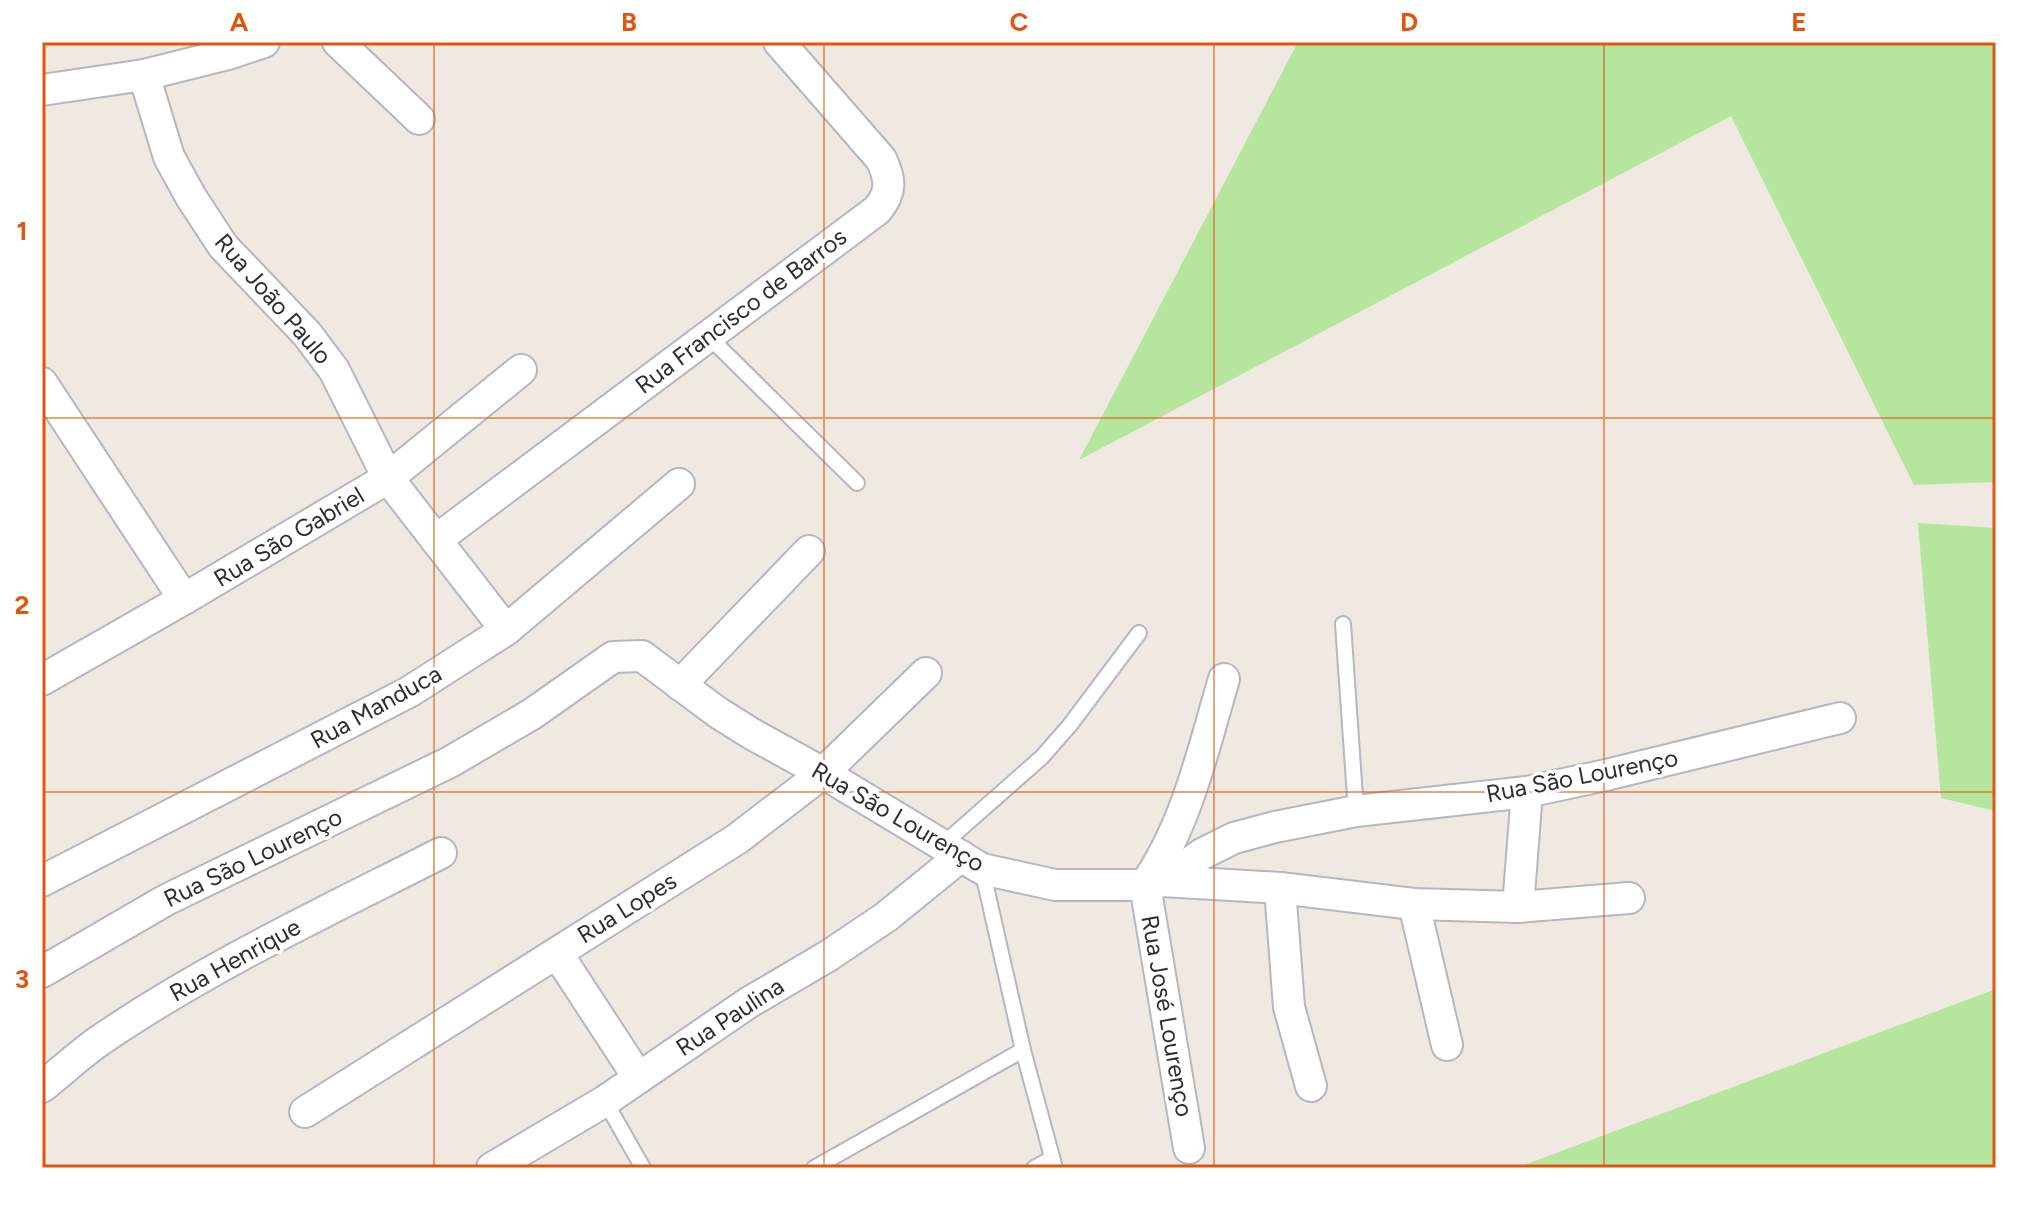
<svg xmlns="http://www.w3.org/2000/svg" width="2038" height="1210" viewBox="0 0 2038 1210" font-family="Figtree,sans-serif">
	<style>
		.green { fill: #b6e59e }
		.lines { fill: none; stroke-linecap: round; stroke-linejoin: round }
		.service-casing { stroke: #b4b7c1; stroke-width: 18 }
		.minor-casing { stroke: #b4b7c1; stroke-width: 34 }
		.service { stroke: #fff; stroke-width: 14 }
		.minor { stroke: #fff; stroke-width: 30 }
		.grid { fill: none; stroke: #df570e; stroke-width: 2; stroke-opacity: 0.55 }
		.labels { text-anchor: middle; stroke-width: 7; stroke-linejoin: round; paint-order: stroke }
		.street-label { font-size: 24px; fill: #2e2e2e; stroke: #fff }
		.neatline { fill: none; stroke: #df570e; stroke-width: 3 }
		.grid-label { font-size: 26px; text-anchor: middle; font-weight: bold; fill: #df570e }
	</style>
	<rect width="100%" height="100%" fill="#efe9e1"/>
	<g class="green">
		<polygon points="1298,42 1996,42 1996,482 1914,485 1731,116 1079,460"/>
		<polygon points="1918,523 1996,528 1996,811 1941,798"/>
		<polygon points="1996,989 1996,1168 1516,1168"/>
	</g>
	<g class="lines">
		<defs>
			<g id="service">
				<polyline points="708,336 857,483"/>
				<polyline points="1343,624 1356,811"/>
				<polyline points="941,846 1042,757 1070,725 1139,633"/>
				<polyline points="982,869 1023,1050 1055,1168"/>
				<polyline points="605,1101 643,1168"/>
				<polyline points="814,1168 1023,1050"/>
				<polyline points="1034,1168 1052,1158"/>
			</g>
			<g id="minor">
				<polyline points="338,42 419,119"/>
				<polyline points="144,75 169,157 191,197 223,246 307,334 334,370 388,478 506,630"/>
				<polyline points="42,90 144,75 228,54 264,42"/>
				<polyline points="42,383 184,599"/>
				<path d="M436 540 877 210C892 192 891 180 881 159L779 42"/>
				<polyline points="42,680 184,599 388,478 521,370"/>
				<polyline points="680,685 809,551"/>
				<polyline points="42,881 409,692 506,630 679,484"/>
				<polyline points="1163,881 1280,888 1414,904 1518,907 1629,898"/>
				<polyline points="1280,888 1289,1007 1311,1086"/>
				<polyline points="1414,904 1447,1045"/>
				<polyline points="1518,907 1527,792"/>
				<polyline points="557,953 638,1077"/>
				<polyline points="42,972 166,900 450,762 532,714 613,657 642,656 717,712 752,734 823,773 982,869 1055,885 1145,885 1163,881 1202,854 1234,838 1275,827 1356,811 1527,792 1606,775 1840,718"/>
				<path d="M42 1087C61 1072 79 1055 99 1041 207 967 325 912 441 853"/>
				<polyline points="305,1112 737,839 823,773 926,673"/>
				<path d="M1189 1148 1145 885C1187 824 1203 750 1224 679"/>
				<polyline points="492,1168 605,1101 748,1003 828,956 886,917 961,856"/>
			</g>
		</defs>
		<use href="#service" class="service-casing"/>
		<use href="#minor" class="minor-casing"/>
		<use href="#service" class="service"/>
		<use href="#minor" class="minor"/>
	</g>
	<path class="grid" d="M434 42V1168M824 42V1168M1214 42V1168M1604 42V1168M42 418H1996M42 792H1996"/>
	<g class="labels">
		<g class="street-label">
			<text transform="translate(273 299) rotate(49)" y="8">Rua João Paulo</text>
			<text transform="translate(741 311) rotate(-37)" y="8">Rua Francisco de Barros</text>
			<text transform="translate(289 537) rotate(-31)" y="8">Rua São Gabriel</text>
			<text transform="translate(376 707) rotate(-29)" y="8">Rua Manduca</text>
			<text transform="translate(1582 776) rotate(-11)" y="8">Rua São Lourenço</text>
			<text transform="translate(898 817) rotate(30)" y="8">Rua São Lourenço</text>
			<text transform="translate(253 858) rotate(-26)" y="8">Rua São Lourenço</text>
			<text transform="translate(627 908) rotate(-32)" y="8">Rua Lopes</text>
			<text transform="translate(235 960) rotate(-29)" y="8">Rua Henrique</text>
			<text transform="translate(1167 1016) rotate(80)" y="8">Rua José Lourenço</text>
			<text transform="translate(730 1017) rotate(-33)" y="8">Rua Paulina</text>
		</g>
	</g>
	<rect width="2038" height="1210" fill="none" stroke="#ffffff" stroke-width="88"/>
	<rect x="44" y="44" width="1950" height="1122" class="neatline"/>
	<g class="grid-label">
		<text x="239" y="31">A</text>
		<text x="629" y="31">B</text>
		<text x="1019" y="31">C</text>
		<text x="1409" y="31">D</text>
		<text x="1799" y="31">E</text>
		<text x="22" y="240">1</text>
		<text x="22" y="614">2</text>
		<text x="22" y="988">3</text>
	</g>
</svg>
